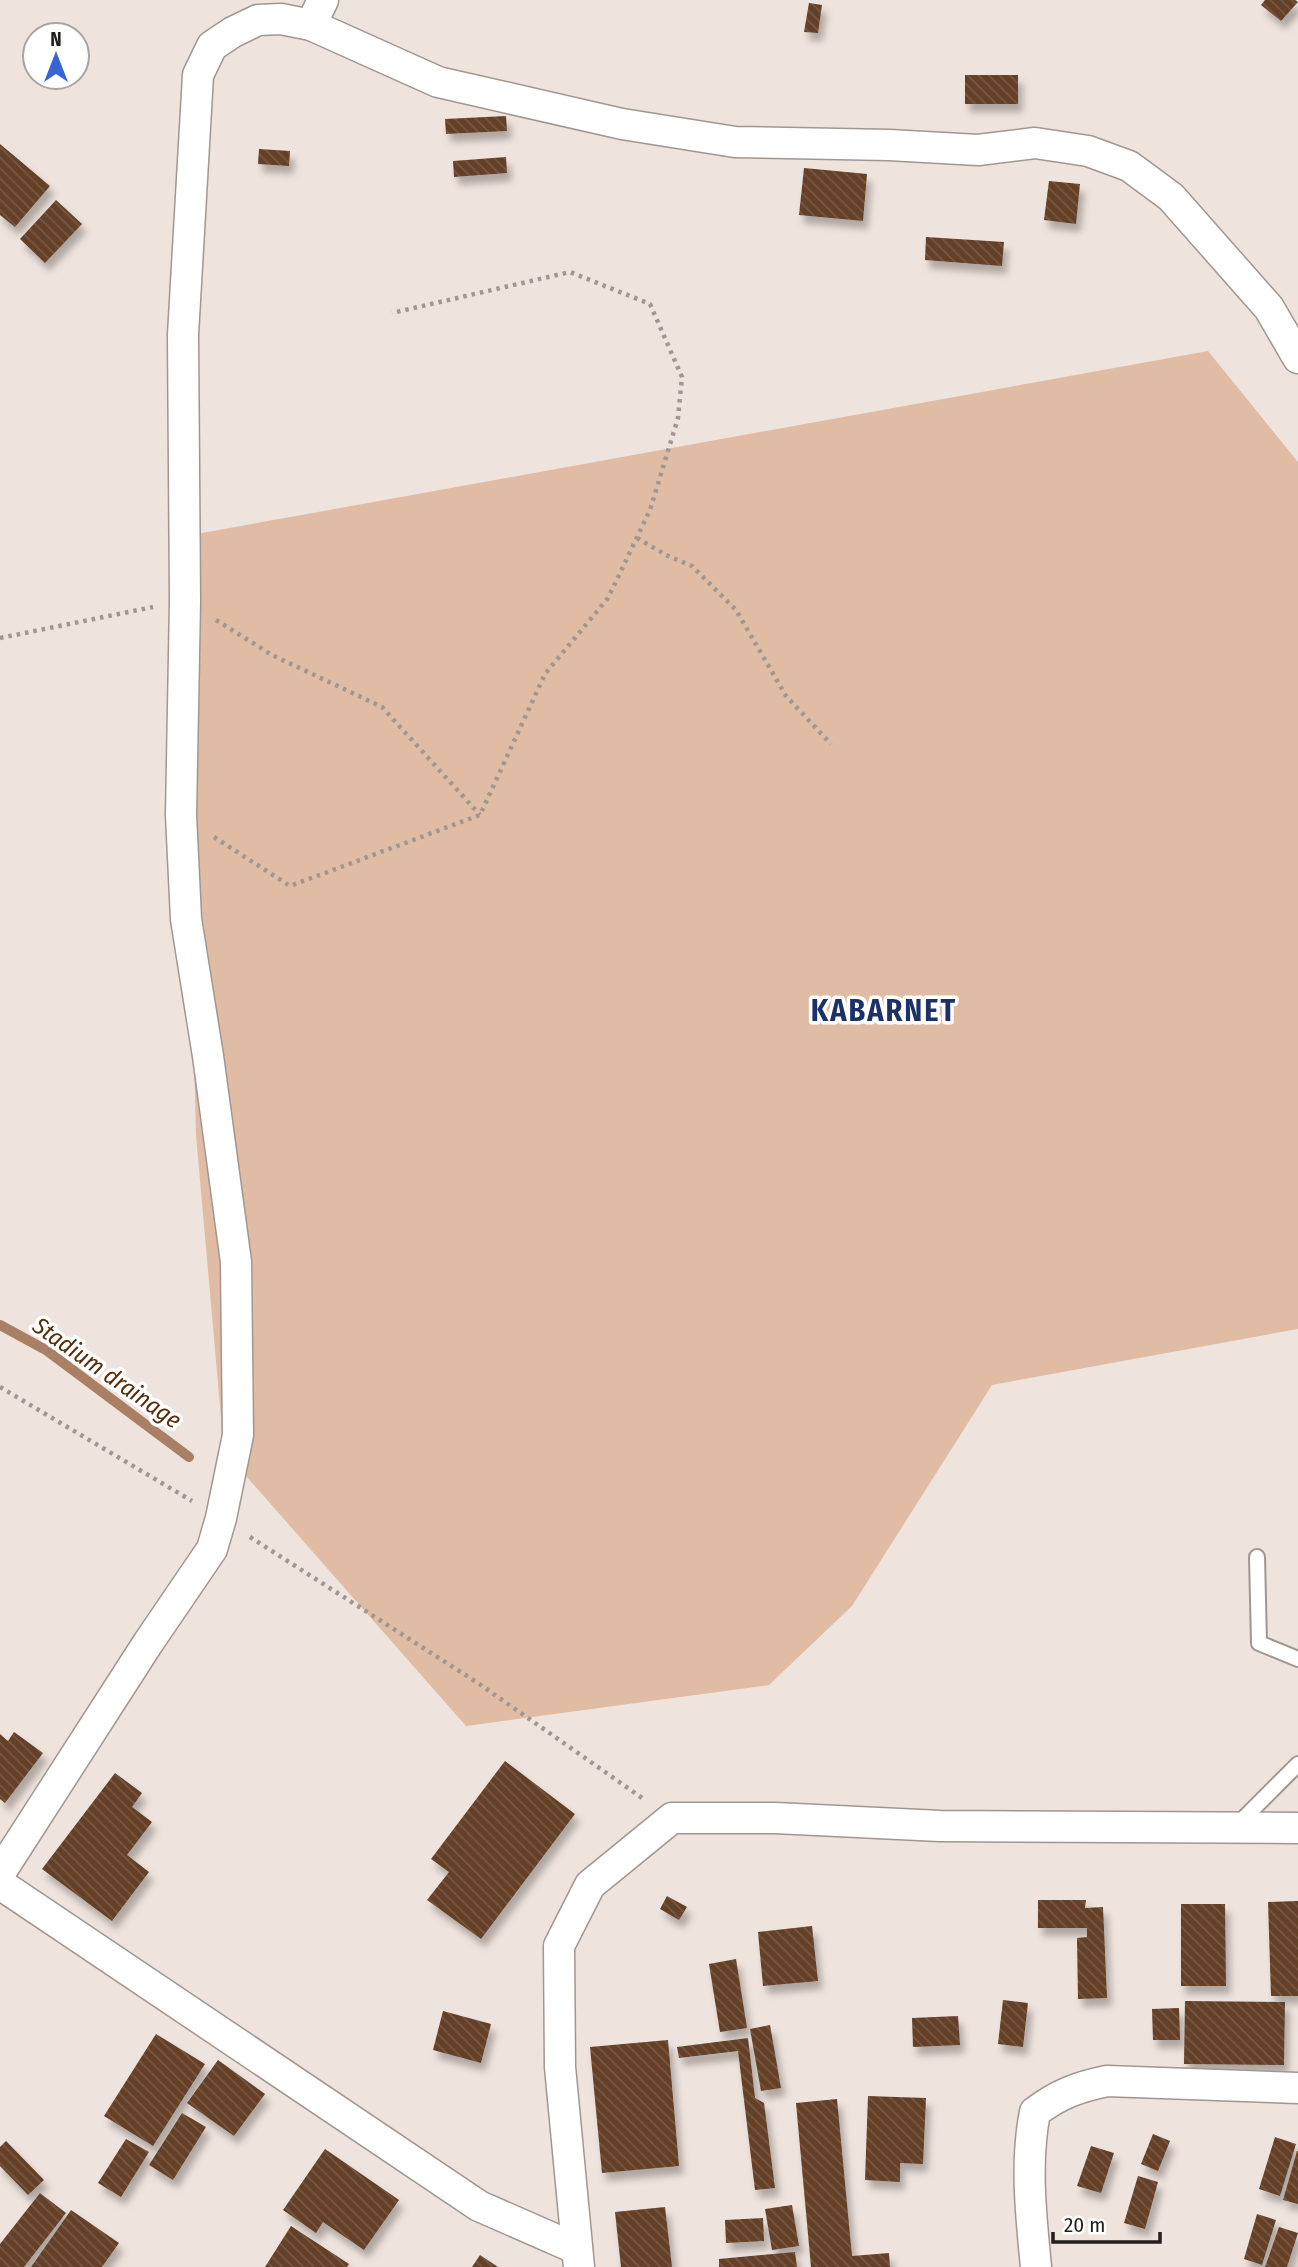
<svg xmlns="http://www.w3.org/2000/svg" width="1298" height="2267" viewBox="0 0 1298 2267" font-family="'Fira Sans Condensed',sans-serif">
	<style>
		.pitch { fill: #e0bca5 }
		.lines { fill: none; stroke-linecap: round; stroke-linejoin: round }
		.stream { stroke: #a98065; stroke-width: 10 }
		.building { fill: url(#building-back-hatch); filter: url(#shadow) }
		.service-casing { stroke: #a09791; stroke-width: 18 }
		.minor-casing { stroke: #a09791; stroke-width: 33 }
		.path { stroke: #a09793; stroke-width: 4.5; stroke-dasharray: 3.5 5; stroke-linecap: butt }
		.service { stroke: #fff; stroke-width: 14 }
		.minor { stroke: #fff; stroke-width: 30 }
		.labels { text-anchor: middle; stroke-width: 7; stroke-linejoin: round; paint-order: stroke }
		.water-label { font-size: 24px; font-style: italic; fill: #562d0c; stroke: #fff }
		.district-label { font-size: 30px; font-weight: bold; letter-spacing: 2px; fill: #1b3168; stroke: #fff }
	</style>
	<defs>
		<pattern id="building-back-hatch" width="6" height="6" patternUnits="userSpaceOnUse" patternTransform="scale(1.75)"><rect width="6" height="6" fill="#643f26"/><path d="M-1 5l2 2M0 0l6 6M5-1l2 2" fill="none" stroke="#765844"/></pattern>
		<filter id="shadow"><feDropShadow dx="4.5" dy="8" stdDeviation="3.5" flood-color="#0004"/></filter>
	</defs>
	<rect width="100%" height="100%" fill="#eee3dd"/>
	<polygon class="pitch" points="1208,351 1298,462 1298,1329 992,1385 852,1606 769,1685 466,1726 224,1451 196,1135 180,537"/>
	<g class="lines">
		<polyline class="stream" points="0,1325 46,1350 189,1457"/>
	</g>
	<g class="building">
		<polygon points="1265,0 1295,0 1298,2 1281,21 1261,5"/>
		<polygon points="809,3 822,5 818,33 804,32"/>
		<rect x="965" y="75" width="53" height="29"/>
		<polygon points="506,116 507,131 446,134 445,119"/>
		<polygon points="0,144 50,186 15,227 0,215"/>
		<polygon points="259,149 290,151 289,166 258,164"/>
		<polygon points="506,157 507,173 454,177 453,161"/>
		<polygon points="804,168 867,174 863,221 799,215"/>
		<polygon points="1049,181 1080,184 1076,224 1044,220"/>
		<polygon points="56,200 82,224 45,263 20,239"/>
		<polygon points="926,237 1004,242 1002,266 925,260"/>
		<polygon points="14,1732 43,1753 5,1803 0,1799 0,1734 8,1741"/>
		<polygon points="505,1761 575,1814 481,1939 427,1900 449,1872 431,1859"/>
		<polygon points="115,1773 142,1793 132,1807 152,1822 127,1855 149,1872 112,1921 42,1869"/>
		<polygon points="667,1896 687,1907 679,1920 660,1909"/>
		<polygon points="1038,1900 1086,1900 1085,1908 1103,1907 1107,1998 1078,1999 1077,1938 1087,1937 1087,1928 1038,1928"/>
		<polygon points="1298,1901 1298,1996 1271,1996 1268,1902"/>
		<polygon points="1181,1904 1225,1904 1226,1986 1181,1986"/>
		<polygon points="812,1926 818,1981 763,1986 758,1932"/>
		<polygon points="736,1959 747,2028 720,2032 709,1964"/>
		<polygon points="1003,2000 1028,2003 1023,2047 998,2044"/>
		<polygon points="1185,2001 1285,2002 1284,2065 1184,2064"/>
		<polygon points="1179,2008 1180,2040 1153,2040 1152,2009"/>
		<polygon points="443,2011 491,2024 481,2063 433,2050"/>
		<polygon points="958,2016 960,2045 913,2047 912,2018"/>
		<polygon points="770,2025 781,2088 761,2091 750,2029"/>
		<polygon points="156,2034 205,2064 153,2146 104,2116"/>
		<polygon points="748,2038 755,2098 764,2103 775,2188 755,2190 738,2051 679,2058 677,2047"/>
		<polygon points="668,2040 679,2166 602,2173 590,2047"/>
		<polygon points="218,2060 265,2094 234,2136 187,2103"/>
		<polygon points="868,2096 926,2098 923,2164 900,2163 900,2182 865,2180"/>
		<polygon points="837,2099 852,2256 889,2253 890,2267 811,2267 796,2103"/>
		<polygon points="182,2113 206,2127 173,2180 149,2165"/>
		<polygon points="1153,2134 1170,2141 1158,2171 1141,2164"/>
		<polygon points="1275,2137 1296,2144 1280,2196 1259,2189"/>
		<polygon points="126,2139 149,2152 121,2197 98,2183"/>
		<polygon points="6,2141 44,2180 28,2195 0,2166 0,2147"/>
		<polygon points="1091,2146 1114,2153 1101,2193 1077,2186"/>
		<polygon points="325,2149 399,2200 364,2250 323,2222 316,2233 283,2210"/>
		<polygon points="1297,2151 1298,2151 1298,2204 1283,2200"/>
		<polygon points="1138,2176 1158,2182 1145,2229 1124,2223"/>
		<polygon points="40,2193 66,2213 24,2267 0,2267 0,2244"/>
		<polygon points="792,2205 799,2246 772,2250 765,2209"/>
		<polygon points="665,2207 672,2267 621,2267 615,2212"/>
		<polygon points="71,2210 119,2243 102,2267 31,2267"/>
		<polygon points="1257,2214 1276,2220 1262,2265 1244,2259"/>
		<polygon points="763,2218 764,2241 726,2243 725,2220"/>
		<polygon points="291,2226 349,2264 347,2267 265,2267"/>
		<polygon points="1279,2227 1298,2233 1287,2267 1265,2267"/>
		<polygon points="795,2252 797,2267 719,2267 719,2259"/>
		<polygon points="480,2255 498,2267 472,2267"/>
	</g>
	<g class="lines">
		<defs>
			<g id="service">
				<polyline points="1257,1557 1259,1643 1298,1659"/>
				<polyline points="1236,1826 1298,1764"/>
			</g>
			<g id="minor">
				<polyline points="311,25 323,0"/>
				<polyline points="0,1873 148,1643 212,1549 221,1518 238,1435 236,1262 208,1056 186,919 181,815 185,601 183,335 198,75 212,46 233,32 258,20 281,19 311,25 438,82 622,124 735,142 889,145 978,150 1035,143 1088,151 1129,166 1171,197 1269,308 1298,358"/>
				<polyline points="0,1884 479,2206 577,2249"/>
				<polyline points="579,2267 560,2067 559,1946 590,1885 672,1818 775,1818 940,1826 1298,1828"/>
				<path d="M1036 2267C1031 2216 1025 2162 1035 2112 1059 2094 1078 2087 1107 2081L1298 2088"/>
			</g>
		</defs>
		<use href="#service" class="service-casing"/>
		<use href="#minor" class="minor-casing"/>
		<g class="path">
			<polyline points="637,538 666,555 692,566 736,610 786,696 831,744"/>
			<polyline points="216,620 272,655 382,707 480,815"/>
			<polyline points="0,638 153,607"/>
			<polyline points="214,837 290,886 480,815 545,674 608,598 650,510 678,418 682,377 650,304 570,272 392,313"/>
			<polyline points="0,1387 192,1501"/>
			<polyline points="250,1537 478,1683 645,1800"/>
		</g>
		<use href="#service" class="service"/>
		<use href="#minor" class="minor"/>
	</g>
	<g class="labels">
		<g class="water-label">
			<text transform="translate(107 1373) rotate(35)" y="8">Stadium drainage</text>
		</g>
		<g class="district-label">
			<text x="884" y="1021">KABARNET</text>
		</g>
	</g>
	<g transform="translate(56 56)"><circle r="33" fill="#ffffff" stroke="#a7a5a4" stroke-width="2"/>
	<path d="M0-5L12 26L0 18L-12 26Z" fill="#3864d5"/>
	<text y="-10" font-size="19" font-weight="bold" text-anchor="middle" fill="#221e1c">N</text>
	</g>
	<path d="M1053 2232v10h107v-10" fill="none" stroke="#221e1c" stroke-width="3.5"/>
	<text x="1064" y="2232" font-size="21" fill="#221e1c" stroke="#ffffff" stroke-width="5" paint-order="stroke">20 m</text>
</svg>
